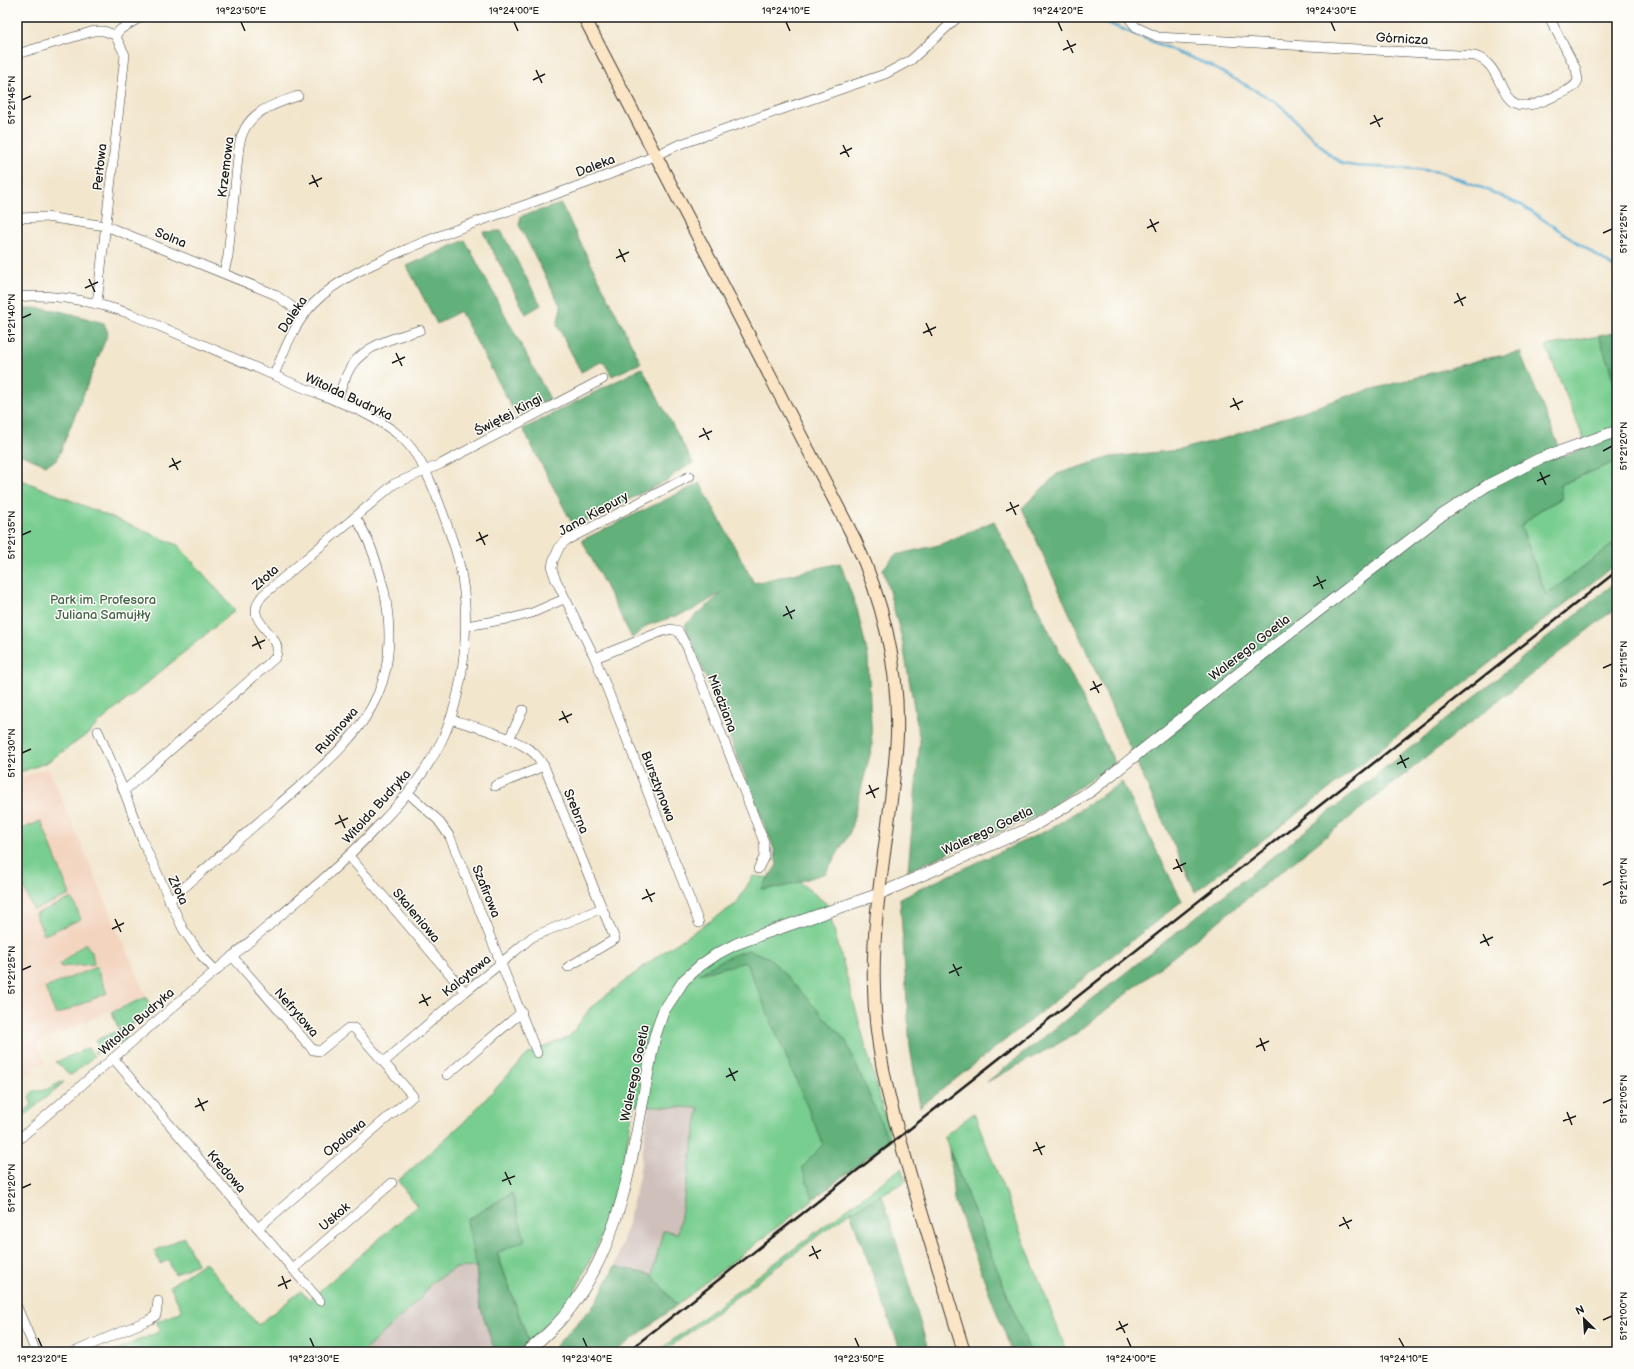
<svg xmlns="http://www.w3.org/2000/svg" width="1634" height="1369" viewBox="0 0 1634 1369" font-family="'Balsamiq Sans',sans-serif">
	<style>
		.built { fill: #f3d4bf }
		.industrial { fill: #cfc0bb }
		.green { fill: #78cd90; stroke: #4a7456 }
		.forest { fill: #62b07a; stroke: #3f664b }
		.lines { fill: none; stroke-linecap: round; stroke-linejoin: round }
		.stream { stroke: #58acd3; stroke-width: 2.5 }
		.minor-casing { stroke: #3c3a37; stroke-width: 10 }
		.tertiary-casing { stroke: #3c3a37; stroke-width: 12 }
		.secondary-casing { stroke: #3c3a37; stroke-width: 14 }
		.minor { stroke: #fff; stroke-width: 9 }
		.tertiary { stroke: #fff; stroke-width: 11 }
		.secondary { stroke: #fce5c4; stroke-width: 12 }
		.rail { stroke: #1c1c1c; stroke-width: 2.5 }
		.ticks { fill: none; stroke: #1c1c1c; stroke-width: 1.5 }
		.labels { text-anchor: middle; stroke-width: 3; stroke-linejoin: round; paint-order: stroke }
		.street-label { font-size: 13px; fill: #1c1c1c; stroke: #fdfcf7 }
		.park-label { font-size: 13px; fill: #41634a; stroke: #fdfcf7 }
		.neatline { fill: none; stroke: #1c1c1c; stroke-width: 1.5 }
		.ticks-label { font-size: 10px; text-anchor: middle; fill: #1c1c1c }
	</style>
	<rect width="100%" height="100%" fill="#fdfcf7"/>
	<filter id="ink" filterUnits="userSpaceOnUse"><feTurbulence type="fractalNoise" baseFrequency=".025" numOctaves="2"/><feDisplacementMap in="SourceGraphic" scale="8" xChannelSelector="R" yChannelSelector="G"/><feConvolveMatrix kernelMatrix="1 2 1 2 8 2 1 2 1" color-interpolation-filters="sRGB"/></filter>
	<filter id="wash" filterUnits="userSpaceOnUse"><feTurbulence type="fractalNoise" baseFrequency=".012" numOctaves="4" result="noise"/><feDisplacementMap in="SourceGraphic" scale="16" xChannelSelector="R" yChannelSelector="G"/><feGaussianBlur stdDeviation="0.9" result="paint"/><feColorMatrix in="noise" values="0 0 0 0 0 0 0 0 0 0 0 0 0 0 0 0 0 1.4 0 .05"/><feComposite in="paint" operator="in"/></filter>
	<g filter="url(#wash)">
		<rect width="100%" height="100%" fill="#f2e6cd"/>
		<polygon class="built" points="48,767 146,995 37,1043 45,1063 32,1068 34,1072 23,1077 24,1080 17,1083 17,780"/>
		<g class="industrial">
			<polygon points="649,1106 699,1108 678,1233 663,1231 652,1275 615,1266 628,1223 639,1177"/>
			<polygon points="476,1267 479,1303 495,1352 363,1352 422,1297 430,1284 454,1268"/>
		</g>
		<g class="green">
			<polygon points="1599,336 1617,390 1617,435 1587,447 1546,346"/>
			<polygon points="1617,461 1617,541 1546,595 1521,526 1537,512 1562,498 1560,485"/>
			<polygon points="17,478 178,545 235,610 100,722 88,734 46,763 17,773"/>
			<polygon points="41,821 70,895 33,910 17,871 17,831"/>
			<polygon points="753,876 798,881 827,904 891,1139 677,1305 652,1275 663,1231 678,1233 699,1108 634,1105 615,1209 571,1299 529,1343 497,1252 525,1240 511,1193 467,1220 476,1267 454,1268 430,1284 422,1297 363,1352 111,1352 161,1331 156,1322 182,1311 170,1286 205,1262 258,1325 301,1291 309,1300 417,1206 398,1181 463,1123 528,1054 570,1036 590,1008 656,957 736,904"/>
			<polygon points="72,898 81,919 44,935 35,914"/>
			<polygon points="85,943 92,952 94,964 60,967 60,964"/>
			<polygon points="96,967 107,993 56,1015 45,988"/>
			<polygon points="146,997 151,1008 123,1033 127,1039 119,1045 115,1039 96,1054 94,1051 99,1048 96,1040 119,1030 112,1012"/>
			<polygon points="88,1048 94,1056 74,1073 70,1075 56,1062"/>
			<path d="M63 1081V1083L17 1122V1117L32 1105 29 1098C33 1087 37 1092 45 1090 51 1088 57 1084 63 1081Z"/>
			<polygon points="974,1113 1067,1352 1030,1352 944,1136"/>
			<polygon points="901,1168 906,1181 850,1212 663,1352 657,1352"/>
			<polygon points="184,1237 197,1264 175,1274 168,1260 160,1264 155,1251"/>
		</g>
		<g class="forest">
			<polygon points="561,204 641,363 612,376 603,361 581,372 557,325 561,307 556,297 519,225 521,216"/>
			<polygon points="501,231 541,305 526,314 483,232"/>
			<polygon points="465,240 550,399 516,415 460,311 437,324 407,266"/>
			<polygon points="32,308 56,310 104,323 108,333 57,460 46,465 17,453 17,309"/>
			<polygon points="1617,332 1617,390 1599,336"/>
			<polygon points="1520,352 1563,456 1617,435 1617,461 1560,485 1562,498 1537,512 1521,526 1546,595 1617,541 1617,563 1314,801 1195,892 1022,508 1057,474 1111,457 1179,450 1229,437 1341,398 1479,360"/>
			<polygon points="642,368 693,463 674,474 670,479 574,527 523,429"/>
			<polygon points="700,483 754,583 840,563 857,609 868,656 872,747 850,832 826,873 783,887 761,889 777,865 774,849 685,625 723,592 691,611 648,625 632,638 582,540"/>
			<polygon points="994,521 1115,763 1037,816 955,850 908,871 920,741 902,639 883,569 895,555 939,545"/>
			<polygon points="1617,581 1617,607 1074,1035 987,1082 1452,715"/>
			<polygon points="1122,782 1182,901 920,1107 910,1047 900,898 1050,829"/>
			<path d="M749 950 770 958 846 1041 889 1141 813 1199 802 1168 823 1144 746 962 699 974C715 964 731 954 749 950Z"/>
			<polygon points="949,1149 1030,1352 1012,1352 954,1200"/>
			<polygon points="512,1193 525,1240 497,1253 529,1343 517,1352 495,1352 479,1303 476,1267 467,1220"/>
			<polygon points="882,1194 929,1352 901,1352 850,1212"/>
			<polygon points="615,1266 652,1275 677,1305 615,1352 550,1352 595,1304"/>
		</g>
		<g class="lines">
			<polyline class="stream" points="1093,17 1209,65 1264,95 1281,106 1330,155 1343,164 1355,166 1416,169 1439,172 1478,186 1523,206 1617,269"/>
		</g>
	</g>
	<g filter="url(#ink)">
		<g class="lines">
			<defs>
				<g id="minor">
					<path d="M1128 17 1136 27 1158 37 1475 56C1512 68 1491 127 1553 97 1562 93 1575 89 1578 80L1576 69 1549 17"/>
					<polyline points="17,54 94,31 104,31 115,35 121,29 141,17"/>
					<polyline points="17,218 46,217 106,226 274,294 304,315"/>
					<path d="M224 272 228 256 239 147C244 113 269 106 298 96"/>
					<path d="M17 297C56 293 95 302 131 314 187 338 243 362 299 386 333 400 372 412 401 437 426 459 441 508 452 539 463 570 467 607 465 640 463 675 457 708 442 740 426 773 403 800 377 827 331 876 279 916 228 960 158 1020 87 1080 17 1141"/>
					<polyline points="97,303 125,55 115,35"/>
					<path d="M274 375C284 351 294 324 313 304 339 277 379 261 412 247 500 210 593 186 678 145L885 74 911 60 958 17"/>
					<path d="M336 401C341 390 345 375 352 365 367 344 397 337 420 330"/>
					<polyline points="690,476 567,540 560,546 553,561 552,569 555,578 595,658 699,923"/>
					<polyline points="466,626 513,618 532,613 564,599"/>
					<polyline points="595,658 663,631 672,629 679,632 688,649 764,842 764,857 758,869"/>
					<path d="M98 731 124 791 275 658C288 633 238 624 263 595L394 484 441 464 603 379"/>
					<polyline points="509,739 523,710"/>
					<polyline points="495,786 544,766"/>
					<polyline points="124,791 143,842 183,929 201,955 216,971"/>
					<polyline points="408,793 438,820 450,837 537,1053"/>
					<polyline points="349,856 465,992"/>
					<path d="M169 901C205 869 240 838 276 807 313 774 358 741 378 694 392 662 391 623 384 590 378 565 370 538 355 517"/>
					<polyline points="232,956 313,1050 320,1051 348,1028 354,1028 413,1096 258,1228"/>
					<polyline points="568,967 615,939 602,908"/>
					<polyline points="113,1058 320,1301"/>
					<path d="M384 1062 465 992 501 963 532 937 602 908 544 766C539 759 535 752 527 748 507 735 473 726 450 719"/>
					<polyline points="447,1075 522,1012"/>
					<polyline points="293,1269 392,1183"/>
					<polyline points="17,1307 36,1352"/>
					<polyline points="74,1352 151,1319 156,1315 158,1301"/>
				</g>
				<path id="tertiary" d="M527 1352C545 1336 564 1319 577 1299 630 1222 636 1125 655 1036L663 1012 684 980 701 965 717 954 736 944 763 934 879 894 1030 828 1091 791 1263 654 1442 515 1488 485 1539 459 1617 431"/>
				<path id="secondary" d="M584 17 855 540C883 601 899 668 897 735 893 820 871 903 874 988 875 1056 895 1123 914 1188 931 1243 947 1297 964 1352"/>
			</defs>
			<use href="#minor" class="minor-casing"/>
			<use href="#tertiary" class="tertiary-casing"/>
			<use href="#secondary" class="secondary-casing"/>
			<use href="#minor" class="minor"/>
			<use href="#tertiary" class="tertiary"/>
			<use href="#secondary" class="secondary"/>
			<polyline class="rail" points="627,1352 1617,571"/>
		</g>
	</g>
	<path class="ticks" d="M241 22 245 31M514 22 518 31M786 22 790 31M1058 22 1062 31M1331 22 1335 31M1067 40 1073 53M1063 50 1076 44M536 70 542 83M533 80 545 74M22 100 31 96M1374 115 1380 127M1370 124 1383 118M843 145 849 157M840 154 852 148M312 175 318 187M309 184 322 178M1150 219 1156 232M1147 228 1159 222M1603 233 1612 229M619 249 625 262M616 258 629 252M89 279 95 292M85 288 98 282M1457 293 1463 306M1454 303 1466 297M22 318 31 314M926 323 932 336M923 333 936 327M396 353 402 366M392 363 405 357M1233 398 1239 410M1230 407 1243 401M703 428 709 440M699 437 712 431M1603 451 1612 446M172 458 178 470M169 467 181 461M1540 472 1546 485M1537 481 1550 475M1010 502 1016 515M1006 511 1019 505M479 532 485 545M22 535 31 531M476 541 488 535M1317 576 1323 589M1313 586 1326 580M786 606 792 619M783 616 795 610M255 636 261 649M252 646 265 640M1603 668 1612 664M1093 681 1099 693M1090 690 1102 684M562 711 568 723M559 720 572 714M22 753 31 749M1400 755 1406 768M1397 764 1409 758M869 785 875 798M866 794 879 788M339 815 345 828M335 824 348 818M1176 859 1182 872M1173 869 1186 863M1603 885 1612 881M646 889 652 902M642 899 655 893M115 919 121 932M112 929 124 923M1483 934 1489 946M1480 943 1493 937M953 964 959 976M22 970 31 966M949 973 962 967M422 994 428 1006M419 1003 431 997M1260 1038 1265 1051M1256 1047 1269 1041M729 1068 735 1081M726 1077 738 1071M198 1098 204 1111M1603 1103 1612 1099M195 1107 208 1101M1567 1112 1572 1125M1563 1121 1576 1116M1036 1142 1042 1155M1033 1151 1045 1146M505 1172 511 1185M502 1181 515 1176M22 1188 31 1184M1343 1217 1349 1229M1339 1226 1352 1220M812 1246 818 1259M809 1256 821 1250M282 1276 287 1289M278 1286 291 1280M1603 1320 1612 1316M1119 1321 1125 1333M1116 1330 1128 1324M38 1338 42 1347M310 1338 314 1347M583 1338 587 1347M855 1338 859 1347M1127 1338 1131 1347M1399 1338 1404 1347"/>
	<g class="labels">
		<g class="street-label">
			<text transform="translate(1402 38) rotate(3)" y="5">Górnicza</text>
			<text transform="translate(595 165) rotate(-21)" y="5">Daleka</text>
			<text transform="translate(99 167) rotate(-84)" y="5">Perłowa</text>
			<text transform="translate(225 167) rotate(-83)" y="5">Krzemowa</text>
			<text transform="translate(171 237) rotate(22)" y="5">Solna</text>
			<text transform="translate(292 314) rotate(-56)" y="5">Daleka</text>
			<text transform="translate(349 396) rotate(25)" y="5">Witolda Budryka</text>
			<text transform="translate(508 414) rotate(-28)" y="5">Świętej Kingi</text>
			<text transform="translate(593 513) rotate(-29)" y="5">Jana Kiepury</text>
			<text transform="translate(265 577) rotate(-42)" y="5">Złota</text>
			<text transform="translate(1249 647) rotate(-38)" y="5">Walerego Goetla</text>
			<text transform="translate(723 703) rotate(69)" y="5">Miedziana</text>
			<text transform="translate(336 730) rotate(-49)" y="5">Rubinowa</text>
			<text transform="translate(659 786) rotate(69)" y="5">Bursztynowa</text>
			<text transform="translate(376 806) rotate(-48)" y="5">Witolda Budryka</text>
			<text transform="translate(577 811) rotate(68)" y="5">Srebrna</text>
			<text transform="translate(987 830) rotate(-25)" y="5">Walerego Goetla</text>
			<text transform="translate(179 890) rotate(65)" y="5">Złota</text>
			<text transform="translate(487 891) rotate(68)" y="5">Szafirowa</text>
			<text transform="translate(417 915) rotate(50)" y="5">Skaleniowa</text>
			<text transform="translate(466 975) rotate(-39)" y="5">Kalcytowa</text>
			<text transform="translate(297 1012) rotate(49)" y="5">Nefrytowa</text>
			<text transform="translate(136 1021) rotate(-41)" y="5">Witolda Budryka</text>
			<text transform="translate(634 1073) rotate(-78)" y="5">Walerego Goetla</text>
			<text transform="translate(344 1137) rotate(-40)" y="5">Opalowa</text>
			<text transform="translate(227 1171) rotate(49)" y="5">Kredowa</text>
			<text transform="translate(334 1216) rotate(-41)" y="5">Uskok</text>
		</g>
		<g class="park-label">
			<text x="103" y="604">Park im. Profesora<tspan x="103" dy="15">Juliana Samujłły</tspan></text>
		</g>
	</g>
	<rect width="1634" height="1369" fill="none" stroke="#fdfcf7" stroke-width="44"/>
	<g transform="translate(1584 1319) rotate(335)" stroke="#fdfcf7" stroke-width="3" paint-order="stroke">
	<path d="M0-3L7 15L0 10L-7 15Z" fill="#1c1c1c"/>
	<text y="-6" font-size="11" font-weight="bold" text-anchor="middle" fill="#1c1c1c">N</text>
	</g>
	<rect x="22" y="22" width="1590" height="1325" class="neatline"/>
	<g class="ticks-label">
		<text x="241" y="14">19°23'50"E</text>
		<text x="514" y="14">19°24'00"E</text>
		<text x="786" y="14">19°24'10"E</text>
		<text x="1058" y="14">19°24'20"E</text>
		<text x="1331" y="14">19°24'30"E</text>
		<text transform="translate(11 100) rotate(-90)" y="4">51°21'45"N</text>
		<text transform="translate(1623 229) rotate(-90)" y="4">51°21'25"N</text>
		<text transform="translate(11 318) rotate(-90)" y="4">51°21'40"N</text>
		<text transform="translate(1623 446) rotate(-90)" y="4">51°21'20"N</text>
		<text transform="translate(11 535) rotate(-90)" y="4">51°21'35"N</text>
		<text transform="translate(1623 664) rotate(-90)" y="4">51°21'15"N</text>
		<text transform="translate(11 753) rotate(-90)" y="4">51°21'30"N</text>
		<text transform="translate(1623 881) rotate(-90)" y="4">51°21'10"N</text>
		<text transform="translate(11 970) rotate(-90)" y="4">51°21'25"N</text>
		<text transform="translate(1623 1099) rotate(-90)" y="4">51°21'05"N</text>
		<text transform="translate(11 1188) rotate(-90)" y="4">51°21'20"N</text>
		<text transform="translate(1623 1316) rotate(-90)" y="4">51°21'00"N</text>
		<text x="42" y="1362">19°23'20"E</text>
		<text x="314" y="1362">19°23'30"E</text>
		<text x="587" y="1362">19°23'40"E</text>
		<text x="859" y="1362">19°23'50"E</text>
		<text x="1131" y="1362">19°24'00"E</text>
		<text x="1404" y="1362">19°24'10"E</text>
	</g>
</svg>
